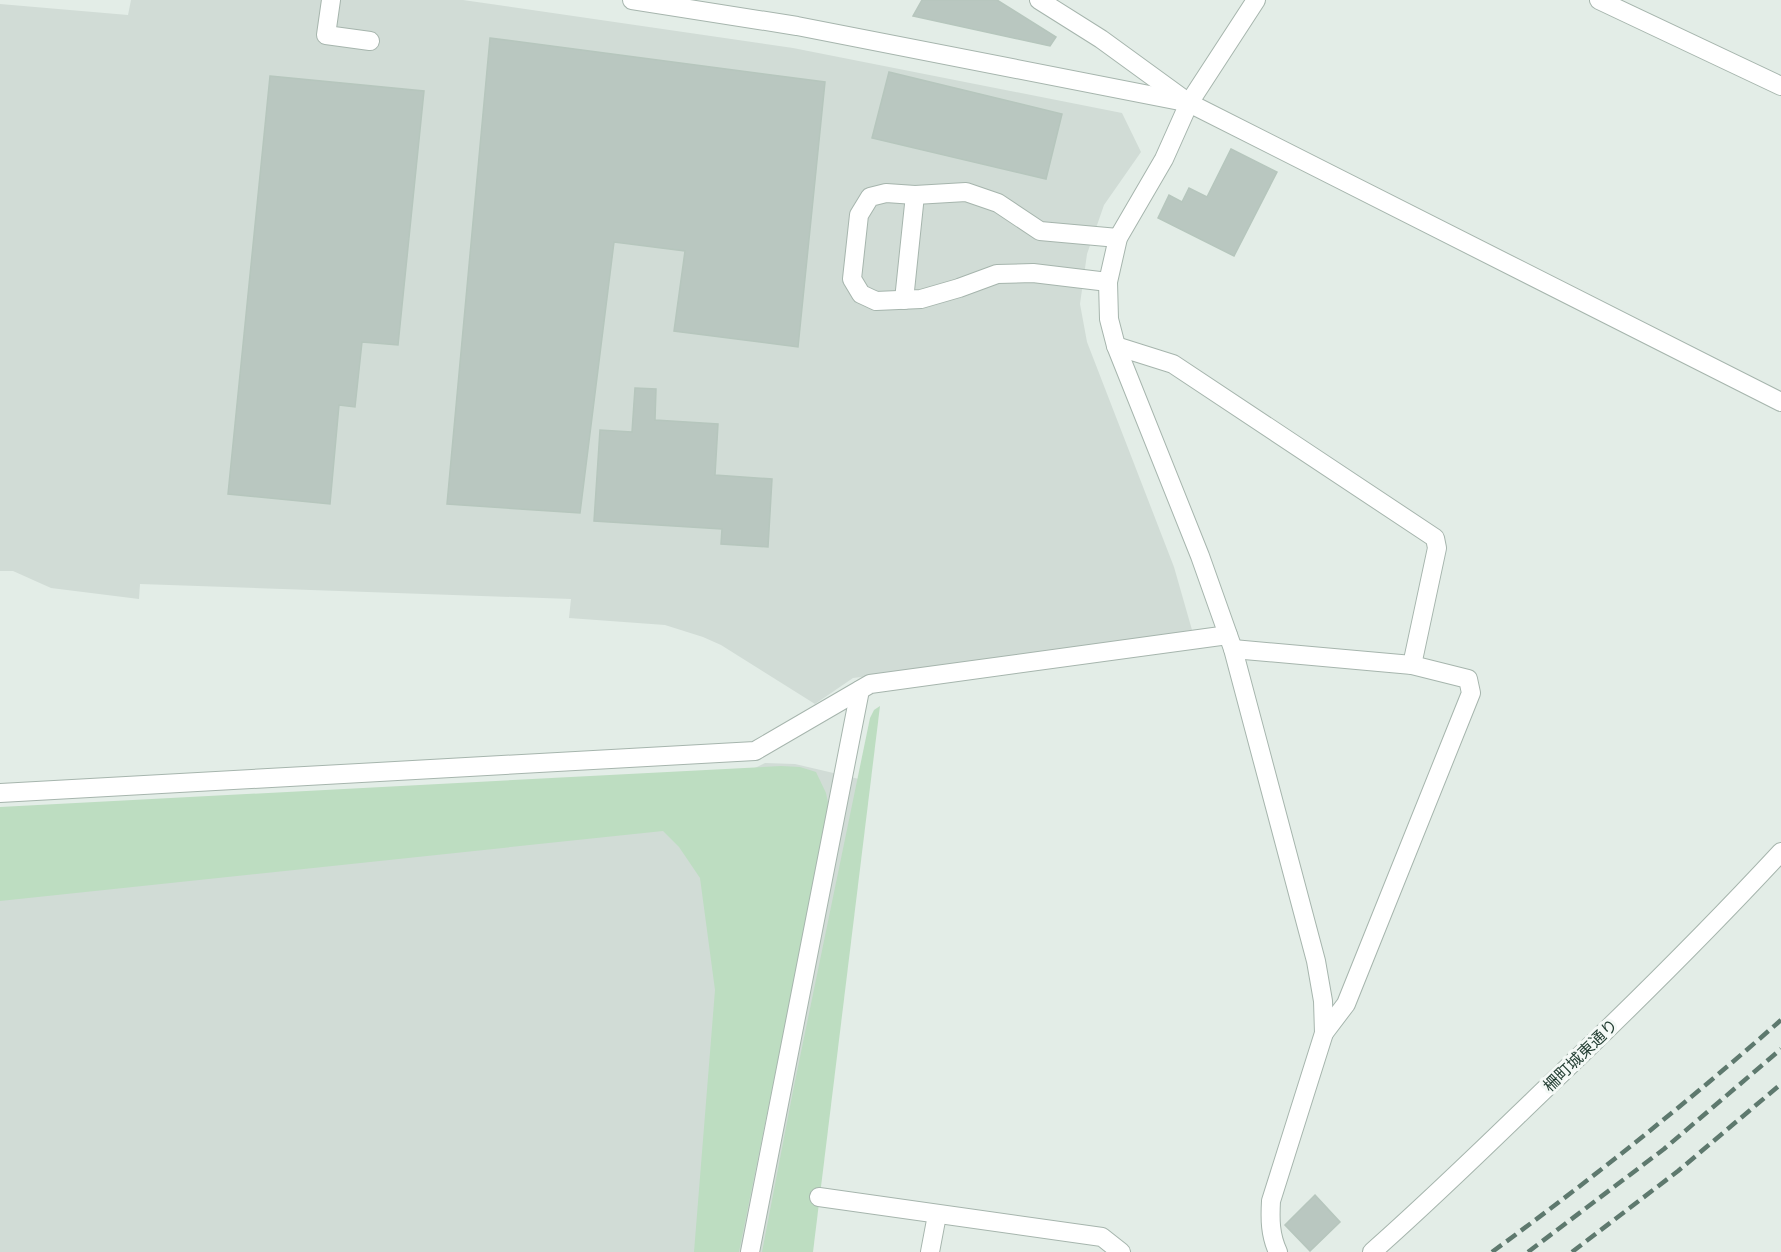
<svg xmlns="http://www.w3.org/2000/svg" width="1781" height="1252" viewBox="0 0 1781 1252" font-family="'Work Sans','Noto Sans JP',sans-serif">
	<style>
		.built { fill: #d1dcd6 }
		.green { fill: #bdddc1 }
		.building { fill: #b9c7c0; stroke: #b6c6bd; stroke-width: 1.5 }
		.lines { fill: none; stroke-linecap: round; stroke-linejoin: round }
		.minor-casing { stroke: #a6b5ad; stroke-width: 20 }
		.minor { stroke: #fff; stroke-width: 18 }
		.rail { stroke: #5e796e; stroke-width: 4.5; stroke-dasharray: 12 6; stroke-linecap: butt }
		.labels { text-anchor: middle; stroke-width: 6; stroke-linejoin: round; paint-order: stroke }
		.street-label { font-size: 16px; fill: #233e33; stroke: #f4f9f6 }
	</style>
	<rect width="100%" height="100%" fill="#e3ede7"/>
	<g class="built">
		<polygon points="131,0 463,0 793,48 1122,113 1141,152 1104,205 1087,254 1080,304 1087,342 1174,567 1192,630 1033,656 853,678 815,704 721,645 703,637 665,625 569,618 571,599 140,584 139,599 51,588 13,571 0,571 0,4 128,15"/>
		<polygon points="765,763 795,764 859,779 769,1252 0,1252 0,891 747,772"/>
	</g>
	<g class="green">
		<polygon points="880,706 813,1252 762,1252 793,1091 870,718 874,710"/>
		<polygon points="781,766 800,767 816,772 826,793 829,808 739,1252 694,1252 715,990 700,878 679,847 663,831 0,901 0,807"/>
	</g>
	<g class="building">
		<polygon points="922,0 997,0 1056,37 1050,46 913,16"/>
		<polygon points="490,38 825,82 798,347 674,331 685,251 614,242 580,513 447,504"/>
		<polygon points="889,72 1062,114 1046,179 872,138"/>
		<polygon points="270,76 424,91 398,345 362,342 355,407 339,405 330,504 228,494"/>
		<polygon points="1231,149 1277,172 1234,256 1158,218 1169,195 1182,202 1189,188 1207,197"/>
		<polygon points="635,388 656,389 655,420 718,424 715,475 772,479 768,547 721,544 722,529 594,521 600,430 632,432"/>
		<polygon points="1315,1195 1340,1222 1310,1251 1285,1225"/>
	</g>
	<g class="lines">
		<defs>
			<g id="minor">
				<polyline points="331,0 326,35 370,41"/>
				<polyline points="632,0 797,26 1185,102"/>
				<polyline points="1039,0 1101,39 1189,103 1781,402"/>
				<path d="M1256 0 1189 103 1164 159 1118 238 1108 282 1109 319 1116 346 1200 556 1233 649 1316 961 1323 1001 1324 1033 1271 1201C1270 1219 1270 1235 1278 1252"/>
				<polyline points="1599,0 1781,86"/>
				<polyline points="1108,282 1033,273 997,274 959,288 921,299 876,301 861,294 852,279 859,215 870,197 886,193 915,195 966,192 998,203 1040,231 1118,238"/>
				<polyline points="904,300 915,195"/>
				<polyline points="1116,346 1173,364 1435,538 1437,548 1412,665"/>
				<polyline points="1233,649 1412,665 1468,679 1471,693 1346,1004 1324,1033"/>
				<polyline points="0,793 755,751 870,684 1228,635"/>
				<polyline points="819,1197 1102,1237 1121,1252"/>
				<polyline points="750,1252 860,690"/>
				<polyline points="930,1252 937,1215"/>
				<path d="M1372 1252C1430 1201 1485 1147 1541 1093 1623 1015 1704 935 1781 852"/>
			</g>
		</defs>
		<use href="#minor" class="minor-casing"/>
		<use href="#minor" class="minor"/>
		<g class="rail">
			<path d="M1492 1252C1592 1179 1688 1102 1781 1020"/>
			<polyline points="1528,1252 1664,1149 1781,1049"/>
			<polyline points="1572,1252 1678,1171 1781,1084"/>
		</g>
	</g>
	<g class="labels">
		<g class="street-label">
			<text transform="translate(1580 1055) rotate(-44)" y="6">柵町城東通り</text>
		</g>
	</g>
</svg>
